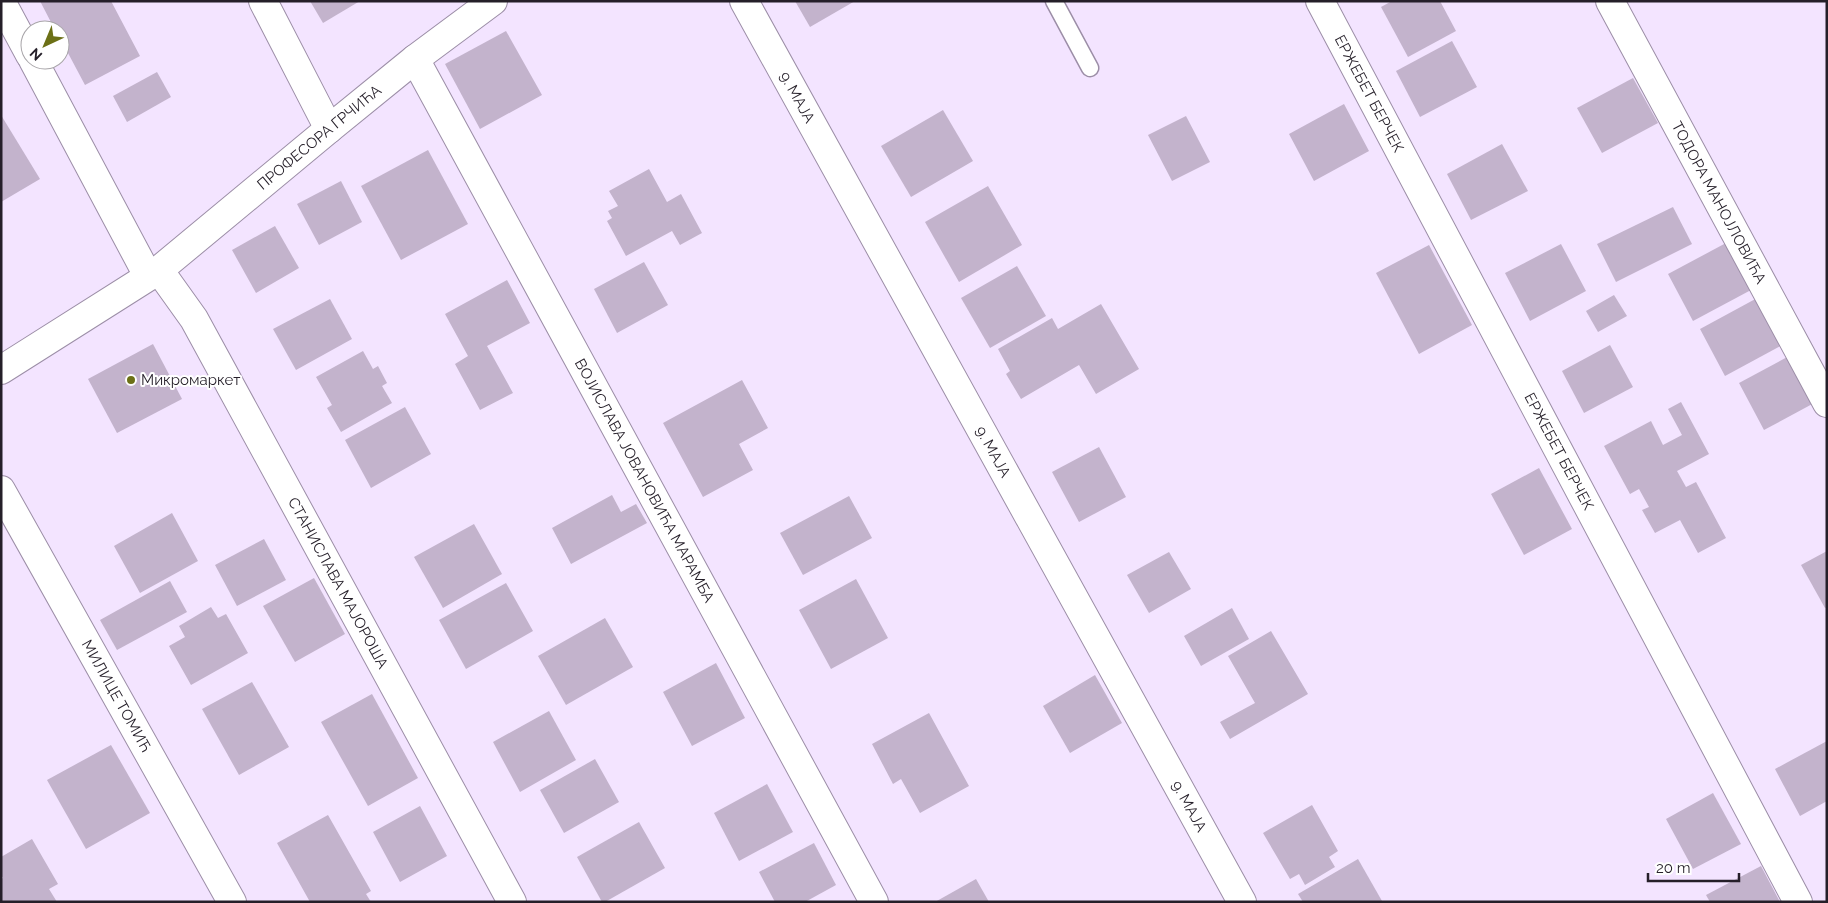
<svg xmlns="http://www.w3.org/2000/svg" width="1828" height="903" viewBox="0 0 1828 903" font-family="Raleway,sans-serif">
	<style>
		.building { fill: #c3b3cc }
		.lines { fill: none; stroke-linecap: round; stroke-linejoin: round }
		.lane-casing { stroke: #9c8ea7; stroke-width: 19 }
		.street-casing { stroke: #9c8ea7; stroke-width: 30 }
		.lane { stroke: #fff; stroke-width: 16 }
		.street { stroke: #fff; stroke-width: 28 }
		.poi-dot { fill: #6c7016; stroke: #fff; stroke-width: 2 }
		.labels { text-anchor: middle; stroke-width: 4; stroke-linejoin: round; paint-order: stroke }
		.street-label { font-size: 15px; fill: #251f29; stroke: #fff }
		.poi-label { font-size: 15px; fill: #251f29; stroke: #fff; text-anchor: start }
	</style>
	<rect width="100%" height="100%" fill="#f3e4ff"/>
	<g class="building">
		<polygon points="40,1 111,1 140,56 85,85 60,38 60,30 55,30"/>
		<polygon points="310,1 360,1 323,23"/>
		<polygon points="795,1 855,1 810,27"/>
		<polygon points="1392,1 1440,1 1456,31 1408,57 1381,7"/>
		<polygon points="506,31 542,95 480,129 445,64"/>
		<polygon points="1452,41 1477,87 1420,117 1396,71"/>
		<polygon points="157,72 171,97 127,122 113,96"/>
		<polygon points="1633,78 1658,123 1602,153 1577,108"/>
		<polygon points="1344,104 1369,151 1314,181 1289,134"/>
		<polygon points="943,110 973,161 911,197 881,146"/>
		<polygon points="1,115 40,179 1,202"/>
		<polygon points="1186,116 1210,162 1172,181 1148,135"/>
		<polygon points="1502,144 1528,191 1471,220 1447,174"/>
		<polygon points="428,150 468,224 401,260 361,186"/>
		<polygon points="649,169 667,202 681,194 702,233 680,245 672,231 626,256 607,221 612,218 608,211 618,206 609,191"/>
		<polygon points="341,181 362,222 319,245 297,204"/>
		<polygon points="988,186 1022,245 959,282 925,222"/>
		<polygon points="1673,207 1692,244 1616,282 1597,244"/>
		<polygon points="275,226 299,268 256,293 232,250"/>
		<polygon points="1726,243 1751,290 1693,321 1668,274"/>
		<polygon points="1561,244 1586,291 1530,321 1505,273"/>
		<polygon points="1429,245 1472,325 1419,354 1376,273"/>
		<polygon points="644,262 668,305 617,333 594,289"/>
		<polygon points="1017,266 1046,316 990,348 961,298"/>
		<polygon points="507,280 530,323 487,346 513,393 480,410 455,364 468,356 445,314"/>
		<polygon points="1614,295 1627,316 1598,332 1586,311"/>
		<polygon points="1759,297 1784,344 1725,376 1700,329"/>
		<polygon points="330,299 352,339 296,370 273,329"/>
		<polygon points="1101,304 1139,369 1096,394 1079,365 1021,399 1006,374 1010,371 998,349 1052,318 1058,329"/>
		<polygon points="153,344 182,399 117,433 88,379"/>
		<polygon points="1610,345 1633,387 1584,413 1562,371"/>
		<polygon points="363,351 373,369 378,366 387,383 382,386 392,403 341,432 327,408 332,405 316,377"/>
		<polygon points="1791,355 1816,402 1764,430 1739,383"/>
		<polygon points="742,380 768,428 739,444 753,470 703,497 663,423"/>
		<polygon points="1681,402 1709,454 1677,471 1686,487 1696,482 1726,538 1698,553 1680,520 1655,533 1642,510 1649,507 1639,489 1630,494 1604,446 1651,421 1663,445 1682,435 1668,409"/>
		<polygon points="405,407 431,454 371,488 345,440"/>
		<polygon points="1099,447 1126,497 1079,522 1052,472"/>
		<polygon points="1539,468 1572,529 1524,555 1491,494"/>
		<polygon points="612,495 621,512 636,504 647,523 571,564 552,528"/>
		<polygon points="849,496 872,538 803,575 780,533"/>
		<polygon points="172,513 198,561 140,593 114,546"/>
		<polygon points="474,524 502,574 443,608 414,557"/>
		<polygon points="264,539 286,580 237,606 215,565"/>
		<polygon points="1827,551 1827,607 1825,608 1801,565"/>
		<polygon points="1169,552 1191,589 1149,613 1127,575"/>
		<polygon points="314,578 345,634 295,662 263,606"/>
		<polygon points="856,579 888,638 831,669 799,610"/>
		<polygon points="170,581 187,612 117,650 100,620"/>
		<polygon points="506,583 533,631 466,669 439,620"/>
		<polygon points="211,607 218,618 226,614 248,653 191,685 169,646 185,637 179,626"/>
		<polygon points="1232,608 1249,639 1201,666 1184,636"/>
		<polygon points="605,618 633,667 566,705 538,656"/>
		<polygon points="1271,631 1308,694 1230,739 1220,722 1255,703 1228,656"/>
		<polygon points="716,663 745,718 692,746 663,692"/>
		<polygon points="1095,675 1122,723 1070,753 1043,706"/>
		<polygon points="252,682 289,747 239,775 202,709"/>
		<polygon points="372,694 418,778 368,806 321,722"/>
		<polygon points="549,711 576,760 520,792 493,742"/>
		<polygon points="929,713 969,786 920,813 901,779 893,784 872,744"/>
		<polygon points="1827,741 1827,801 1800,816 1775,769"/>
		<polygon points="111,745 150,813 86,849 47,780"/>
		<polygon points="595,759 619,802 564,833 540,790"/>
		<polygon points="767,784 793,832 739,861 714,813"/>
		<polygon points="1713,793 1741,844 1693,869 1666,819"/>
		<polygon points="1312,805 1338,851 1329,857 1335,867 1305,885 1299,874 1290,879 1263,833"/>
		<polygon points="420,806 447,856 400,882 373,832"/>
		<polygon points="328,815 371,891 366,894 371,902 310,902 277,843"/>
		<polygon points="639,822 665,868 605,902 602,902 577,857"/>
		<polygon points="32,839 58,884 49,889 57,902 1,902 1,879 3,878 1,875 1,857"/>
		<polygon points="814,843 836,885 805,902 775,902 759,872"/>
		<polygon points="1358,859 1382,901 1303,902 1298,894"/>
		<polygon points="1761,866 1780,902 1710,902 1706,895"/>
		<polygon points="976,879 989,902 935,902"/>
	</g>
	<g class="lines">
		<defs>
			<polyline id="lane" points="1054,1 1090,68"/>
			<g id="street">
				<polyline points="1,1 30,55"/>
				<polyline points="263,1 329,129"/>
				<path id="s1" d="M744 1 1242 902"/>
				<path id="s2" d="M1320 1 1798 902"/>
				<path id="s3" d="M1610 1 1827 403"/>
				<path id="s4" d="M415 59 874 902"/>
				<polyline points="33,60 148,276"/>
				<path id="s5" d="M159 270 194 319 512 902"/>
				<path id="s6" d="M1 370 159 270 329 129 415 59 493 1"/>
				<path id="s7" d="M1 490 232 902"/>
			</g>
		</defs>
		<use href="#lane" class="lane-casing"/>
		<use href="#street" class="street-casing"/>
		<use href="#lane" class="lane"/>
		<use href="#street" class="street"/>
	</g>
	<circle class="poi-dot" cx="131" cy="380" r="5"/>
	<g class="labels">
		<g class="street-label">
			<text dy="5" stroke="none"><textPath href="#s2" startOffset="105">ЕРЖЕБЕТ БЕРЧЕК</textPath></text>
			<text dy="5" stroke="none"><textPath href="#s1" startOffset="110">9. МАЈА</textPath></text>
			<text dy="5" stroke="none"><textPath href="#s6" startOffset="395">ПРОФЕСОРА ГРЧИЋА</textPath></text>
			<text dy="5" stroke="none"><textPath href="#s3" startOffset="229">ТОДОРА МАНОЈЛОВИЋА</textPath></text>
			<text dy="5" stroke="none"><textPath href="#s2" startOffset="510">ЕРЖЕБЕТ БЕРЧЕК</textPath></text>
			<text dy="5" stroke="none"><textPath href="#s1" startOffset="515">9. МАЈА</textPath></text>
			<text dy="5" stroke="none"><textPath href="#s4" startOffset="480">ВОЈИСЛАВА ЈОВАНОВИЋА МАРАМБА</textPath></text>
			<text dy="5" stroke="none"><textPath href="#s5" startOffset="361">СТАНИСЛАВА МАЈОРОША</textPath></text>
			<text dy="5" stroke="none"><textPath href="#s7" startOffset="236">МИЛИЦЕ ТОМИЋ</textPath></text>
			<text dy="5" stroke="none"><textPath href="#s1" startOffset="920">9. МАЈА</textPath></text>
		</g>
		<g class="poi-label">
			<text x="141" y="385">Микромаркет</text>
		</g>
	</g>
	<rect width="1828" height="903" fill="none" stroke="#251f29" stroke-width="5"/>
	<g transform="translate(45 45) rotate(224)"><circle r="24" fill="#ffffff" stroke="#a8a5a9"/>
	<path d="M0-4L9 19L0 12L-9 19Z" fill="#6c7016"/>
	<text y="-8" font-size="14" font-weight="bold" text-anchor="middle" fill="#251f29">N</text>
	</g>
	<path d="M1648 873v8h91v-8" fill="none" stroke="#251f29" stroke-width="2.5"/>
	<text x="1656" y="873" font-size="15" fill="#251f29" stroke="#ffffff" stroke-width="4" paint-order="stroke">20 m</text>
</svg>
